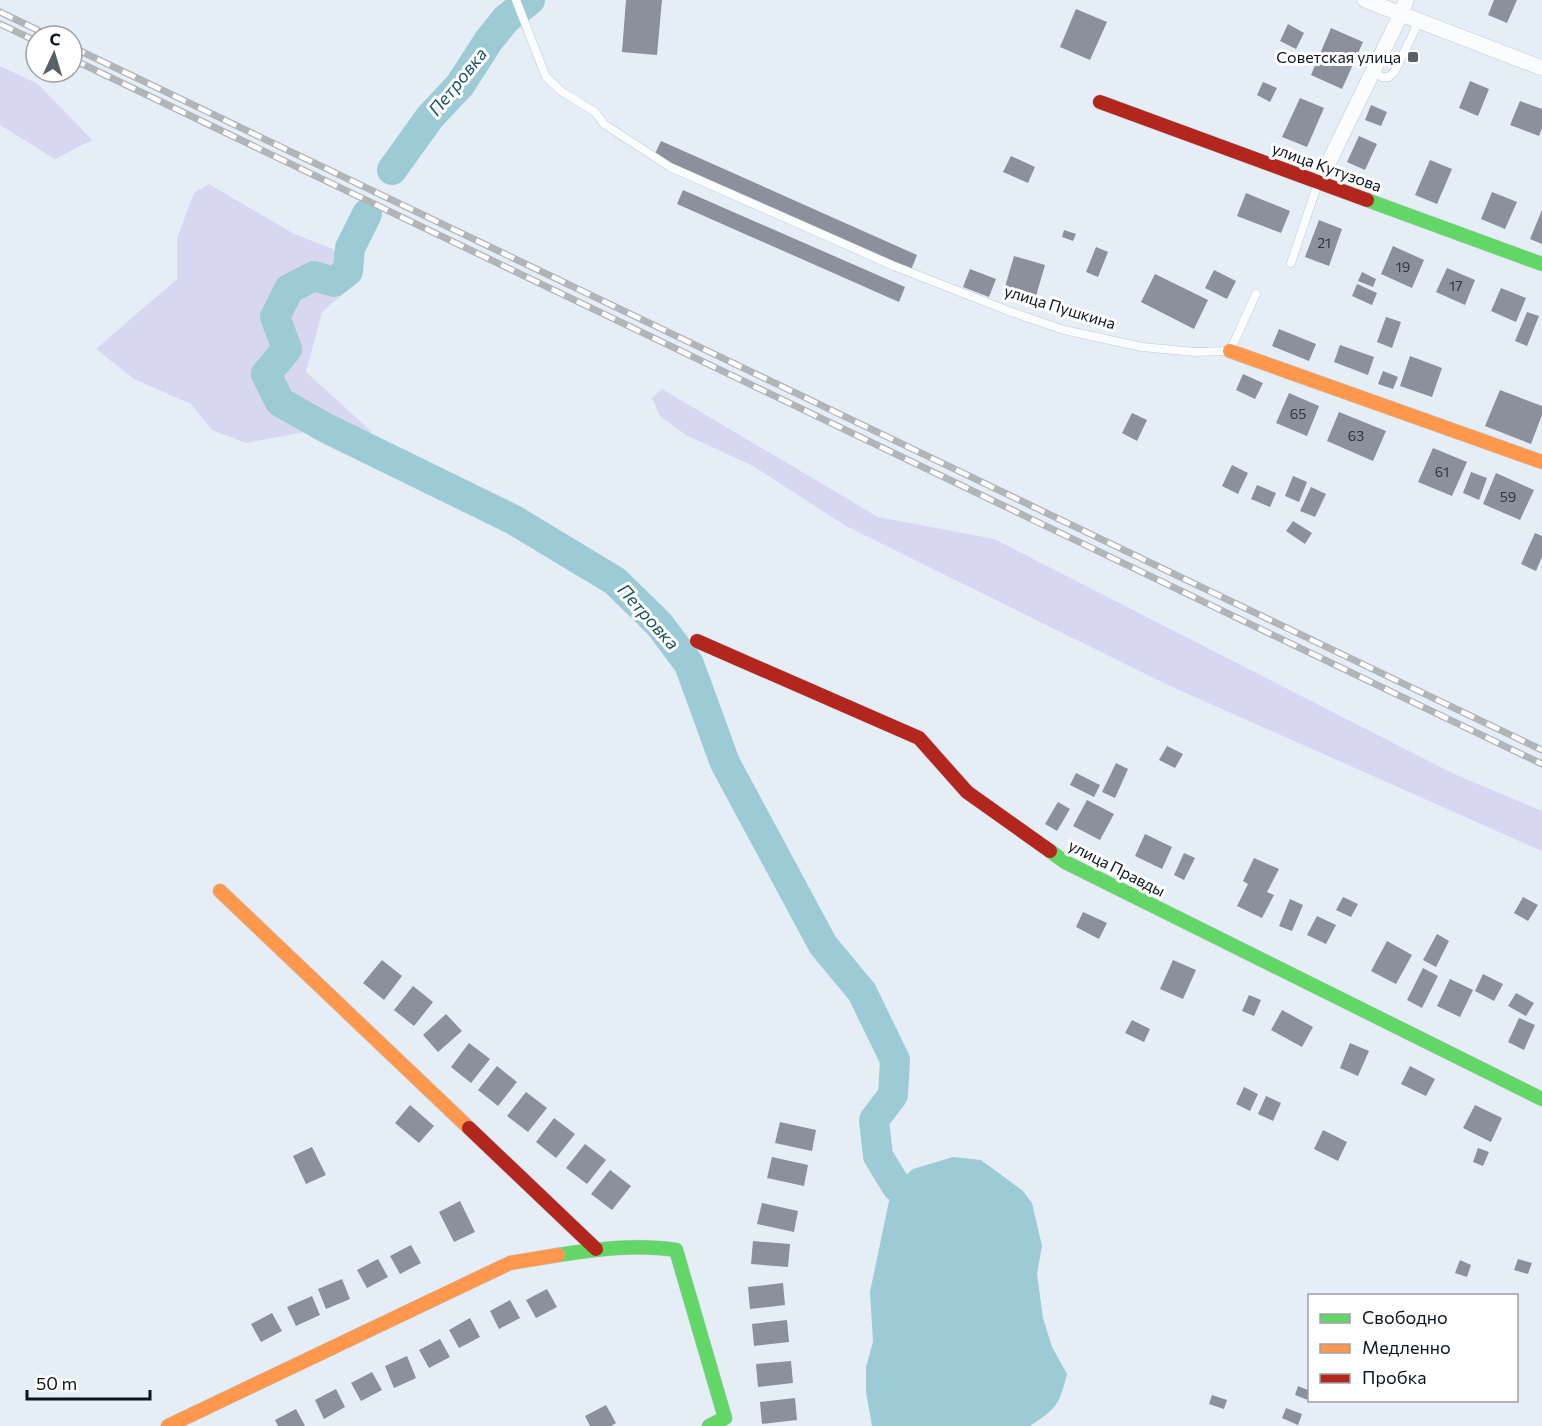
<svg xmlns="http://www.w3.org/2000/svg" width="1542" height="1426" viewBox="0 0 1542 1426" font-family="Commissioner,sans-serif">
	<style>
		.green { fill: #d7d7f2 }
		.water { fill: #9ccbd6 }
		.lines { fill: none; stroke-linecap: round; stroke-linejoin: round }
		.river { stroke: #9ccbd6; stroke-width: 30 }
		.building { fill: #8b909c }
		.lane-casing { stroke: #c2cad2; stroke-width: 9 }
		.street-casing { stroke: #c2cad2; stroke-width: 16 }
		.fast-casing { stroke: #c2cad2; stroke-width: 15 }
		.slow-casing { stroke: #c2cad2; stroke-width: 15 }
		.jam-casing { stroke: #c2cad2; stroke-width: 15 }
		.lane { stroke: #fbfcfe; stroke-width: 8 }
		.street { stroke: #fbfcfe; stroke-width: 15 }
		.fast { stroke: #63d668; stroke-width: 14 }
		.slow { stroke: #ff974d; stroke-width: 14 }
		.jam { stroke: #b3261e; stroke-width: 14 }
		.rail-casing { stroke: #b2b5b7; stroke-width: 7 }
		.rail { stroke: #fff; stroke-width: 4.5; stroke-dasharray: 14; stroke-linecap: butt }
		.poi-dot { fill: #586169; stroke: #fff; stroke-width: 2 }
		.labels { text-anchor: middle; stroke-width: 6; stroke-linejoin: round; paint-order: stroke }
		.number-label { font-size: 14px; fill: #2c343d }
		.poi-label { font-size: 16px; fill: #0c151d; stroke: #fff; text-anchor: end }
		.street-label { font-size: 16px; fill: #0c151d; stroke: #fff }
		.water-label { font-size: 18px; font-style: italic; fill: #1d545e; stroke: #fff }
	</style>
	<rect width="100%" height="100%" fill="#e5edf6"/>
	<g class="green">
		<polygon points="0,66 38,84 92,140 55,159 0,125"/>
		<polygon points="209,184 294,234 333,249 357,282 322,312 306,372 372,432 304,432 246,443 212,430 191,404 134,379 96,349 177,279 177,238 194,193"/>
		<polygon points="662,389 878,517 994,539 1452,773 1542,811 1542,851 1168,685 846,526 753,466 686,435 660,416 652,398"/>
	</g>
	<path class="water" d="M953 1157 981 1160 1023 1191 1032 1203 1042 1246 1037 1274 1043 1318 1052 1347 1067 1374C1059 1405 1057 1408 1030 1426H872L866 1392V1367L873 1342 870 1292 889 1201 903 1178 913 1169Z"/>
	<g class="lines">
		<g class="river">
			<polyline points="392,170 430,117 460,85 489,40 506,19 530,0"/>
			<polyline points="367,214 350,248 348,271 334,282 314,276 289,289 275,317 287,349 266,374 280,402 326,428 514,520 615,581 659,624 689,664 725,763 823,945 862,992 895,1060 893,1095 874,1120 878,1156 897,1187"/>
		</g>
	</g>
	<g class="building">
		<polygon points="626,0 662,0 657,55 622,52"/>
		<polygon points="1494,0 1517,0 1507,23 1488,15"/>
		<polygon points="1076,9 1107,22 1090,60 1060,47"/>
		<polygon points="1288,24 1304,33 1296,49 1280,41"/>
		<polygon points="1331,28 1363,42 1342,89 1311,75"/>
		<polygon points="1470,81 1489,89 1478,116 1459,108"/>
		<polygon points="1263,82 1277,88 1270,102 1257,95"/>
		<polygon points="1300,98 1324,108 1307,147 1282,137"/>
		<polygon points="1520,101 1542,109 1542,128 1539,136 1510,125"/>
		<polygon points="1371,105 1387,112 1381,126 1365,120"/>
		<polygon points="1359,136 1377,144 1365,170 1347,162"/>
		<polygon points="661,141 917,255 911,270 654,156"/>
		<polygon points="1011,156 1035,167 1028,183 1003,172"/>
		<polygon points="1430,160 1452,169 1437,204 1415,195"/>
		<polygon points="683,190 905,287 899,302 677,204"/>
		<polygon points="1492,192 1517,202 1505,229 1481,219"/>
		<polygon points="1246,193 1290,211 1281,233 1237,216"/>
		<polygon points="1542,210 1542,244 1530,239"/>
		<polygon points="1319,220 1342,229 1329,266 1305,257"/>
		<polygon points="1064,230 1076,234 1073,241 1062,237"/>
		<polygon points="1393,246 1424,260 1412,288 1381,274"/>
		<polygon points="1096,247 1108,252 1098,277 1086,272"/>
		<polygon points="1014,256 1045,265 1036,296 1005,287"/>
		<polygon points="1447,268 1475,280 1465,305 1436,292"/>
		<polygon points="970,269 996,279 989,297 963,287"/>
		<polygon points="1214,270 1236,281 1227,299 1205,288"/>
		<polygon points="1362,272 1376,279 1373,287 1358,281"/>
		<polygon points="1155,274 1208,300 1194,329 1141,302"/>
		<polygon points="1357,284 1377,293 1372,305 1352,296"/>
		<polygon points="1501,288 1526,298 1516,322 1491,311"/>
		<polygon points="1527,312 1539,316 1527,346 1515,341"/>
		<polygon points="1386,317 1401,322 1392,348 1377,342"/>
		<polygon points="1279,329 1316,344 1309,361 1272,346"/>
		<polygon points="1340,345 1374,357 1368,375 1334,362"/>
		<polygon points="1410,356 1442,368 1432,397 1400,386"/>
		<polygon points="1383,371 1398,377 1393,389 1378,384"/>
		<polygon points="1243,374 1263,383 1255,399 1236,390"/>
		<polygon points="1500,390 1542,406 1542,415 1531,444 1485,426"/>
		<polygon points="1289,393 1319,406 1307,436 1276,423"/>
		<polygon points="1339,412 1386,431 1373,461 1327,441"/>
		<polygon points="1132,413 1147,420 1137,441 1122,433"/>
		<polygon points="1433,448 1467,462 1452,496 1418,482"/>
		<polygon points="1232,465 1248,473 1238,494 1222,486"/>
		<polygon points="1471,472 1487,478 1479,500 1463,493"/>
		<polygon points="1496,473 1534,490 1520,520 1483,504"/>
		<polygon points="1293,476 1307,482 1299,502 1285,496"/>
		<polygon points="1257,485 1276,493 1270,507 1251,499"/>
		<polygon points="1311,487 1326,494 1315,517 1300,511"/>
		<polygon points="1293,521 1312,533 1305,544 1286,531"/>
		<polygon points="1535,533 1542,536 1542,557 1536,571 1521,564"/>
		<polygon points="1167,746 1183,754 1175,768 1159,760"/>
		<polygon points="1116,763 1128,769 1115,798 1102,792"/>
		<polygon points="1076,773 1100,785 1094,797 1070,785"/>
		<polygon points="1087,800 1114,814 1100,840 1073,826"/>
		<polygon points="1058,802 1070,809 1057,831 1045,824"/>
		<polygon points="1145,834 1172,847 1162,869 1135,856"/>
		<polygon points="1184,853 1195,858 1184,880 1174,875"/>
		<polygon points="1254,858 1279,869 1267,892 1274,895 1262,918 1237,906 1248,884 1243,881"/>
		<polygon points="1343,897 1358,904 1351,917 1336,910"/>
		<polygon points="1523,897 1538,905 1528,921 1514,913"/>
		<polygon points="1290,899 1303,905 1292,931 1279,926"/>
		<polygon points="1083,912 1107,923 1099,939 1076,927"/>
		<polygon points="1317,916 1336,925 1326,944 1307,935"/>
		<polygon points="1437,934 1449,941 1436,967 1423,960"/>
		<polygon points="1387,941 1412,955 1396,984 1371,971"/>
		<polygon points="382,960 402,976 384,1000 363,983"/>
		<polygon points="1173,960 1196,970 1183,999 1160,989"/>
		<polygon points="1423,968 1438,976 1422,1008 1407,1000"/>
		<polygon points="1483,974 1503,984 1494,1001 1475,991"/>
		<polygon points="1450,979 1473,990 1460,1017 1437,1006"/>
		<polygon points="413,986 433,1002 414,1026 394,1010"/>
		<polygon points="1516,993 1534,1003 1526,1016 1508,1006"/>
		<polygon points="1249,995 1261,1000 1254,1016 1242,1011"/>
		<polygon points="1282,1010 1313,1027 1302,1047 1271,1030"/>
		<polygon points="446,1014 462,1031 438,1052 423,1035"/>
		<polygon points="1519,1018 1535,1025 1524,1050 1508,1042"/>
		<polygon points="1132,1020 1150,1029 1144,1042 1125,1033"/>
		<polygon points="469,1043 490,1059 471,1083 451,1067"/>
		<polygon points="1350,1043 1369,1051 1358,1076 1340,1068"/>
		<polygon points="497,1066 517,1082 498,1106 478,1090"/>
		<polygon points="1410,1066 1435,1079 1426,1096 1401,1084"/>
		<polygon points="1244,1087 1258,1094 1250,1111 1236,1104"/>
		<polygon points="526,1092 547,1108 528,1132 507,1116"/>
		<polygon points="1266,1096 1281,1103 1273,1121 1258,1114"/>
		<polygon points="410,1105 434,1126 419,1143 395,1123"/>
		<polygon points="1475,1105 1502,1118 1491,1142 1463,1128"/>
		<polygon points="554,1118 575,1134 556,1158 536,1142"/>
		<polygon points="780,1122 816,1130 812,1151 775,1143"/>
		<polygon points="1323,1130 1347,1142 1338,1161 1314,1149"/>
		<polygon points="585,1144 606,1160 587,1184 566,1168"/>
		<polygon points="312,1147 326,1175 306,1184 293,1156"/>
		<polygon points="1478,1148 1489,1152 1483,1166 1473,1162"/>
		<polygon points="772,1157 808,1165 804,1186 767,1178"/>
		<polygon points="610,1170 631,1186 612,1210 591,1194"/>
		<polygon points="460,1201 475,1232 454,1242 439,1212"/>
		<polygon points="762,1203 798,1211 794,1232 757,1224"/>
		<polygon points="753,1241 790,1244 788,1267 751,1264"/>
		<polygon points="411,1245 421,1263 400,1274 390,1256"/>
		<polygon points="378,1259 388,1277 367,1288 357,1270"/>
		<polygon points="1518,1259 1532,1263 1528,1274 1514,1270"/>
		<polygon points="1460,1260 1471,1265 1467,1277 1455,1273"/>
		<polygon points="342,1279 350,1299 326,1309 318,1289"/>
		<polygon points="783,1283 785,1305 750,1309 748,1287"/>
		<polygon points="547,1289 557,1307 536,1318 526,1300"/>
		<polygon points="312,1296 320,1315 296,1326 287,1307"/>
		<polygon points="510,1300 520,1318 499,1329 490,1311"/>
		<polygon points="272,1313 282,1331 261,1342 251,1324"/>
		<polygon points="470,1318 480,1337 459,1348 449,1330"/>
		<polygon points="787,1320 789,1342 754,1346 752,1324"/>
		<polygon points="440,1339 450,1357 429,1368 419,1350"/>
		<polygon points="407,1356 416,1378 394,1388 385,1366"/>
		<polygon points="791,1361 793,1383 758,1387 756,1364"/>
		<polygon points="372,1372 382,1390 361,1401 351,1383"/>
		<polygon points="1298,1386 1310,1391 1308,1400 1295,1395"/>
		<polygon points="336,1389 345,1407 324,1419 315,1400"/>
		<polygon points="1212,1395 1227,1400 1224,1409 1209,1404"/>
		<polygon points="795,1398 797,1420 762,1424 760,1402"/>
		<polygon points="606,1405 616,1423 611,1426 590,1426 585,1416"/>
		<polygon points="1286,1408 1302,1414 1298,1425 1282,1418"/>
		<polygon points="296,1409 305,1426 278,1426 275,1420"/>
	</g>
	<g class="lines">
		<defs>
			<g id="lane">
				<polyline points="516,0 546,77 561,91 595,112 604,124 670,167 894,266 1009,311 1064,330 1142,347 1195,352 1230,351 1256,294"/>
				<polyline points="1373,72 1382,77 1389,77 1395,71 1419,21"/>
				<polyline points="1291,263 1318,183"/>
			</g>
			<g id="street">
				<polyline points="1365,0 1542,68"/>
				<polyline points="1319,182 1401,14 1406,0"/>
			</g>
			<g id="fast">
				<polyline points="1367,200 1542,264"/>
				<polyline points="1050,851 1065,862 1542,1099"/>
				<path d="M558 1255C597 1249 637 1244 676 1250L725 1418 709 1426"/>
			</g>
			<g id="slow">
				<polyline points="1230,351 1542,462"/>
				<polyline points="220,891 469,1128"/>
				<polyline points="168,1426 510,1263 558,1255"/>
			</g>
			<g id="jam">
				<polyline points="1100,102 1367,200"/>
				<polyline points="697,641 919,738 967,792 1050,851"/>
				<polyline points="469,1128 596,1249"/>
			</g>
		</defs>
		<use href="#lane" class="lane-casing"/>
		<use href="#street" class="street-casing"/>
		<use href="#fast" class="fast-casing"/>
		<use href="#slow" class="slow-casing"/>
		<use href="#jam" class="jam-casing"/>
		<use href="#lane" class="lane"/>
		<use href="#street" class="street"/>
		<use href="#fast" class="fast"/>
		<use href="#slow" class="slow"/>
		<use href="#jam" class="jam"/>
		<defs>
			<g id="rail">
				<polyline points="0,12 50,36"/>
				<polyline points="0,24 36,41"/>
				<polyline points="72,47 1542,750"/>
				<polyline points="72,59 1542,764"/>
			</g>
		</defs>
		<use href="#rail" class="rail-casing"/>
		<use href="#rail" class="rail"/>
	</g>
	<rect class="poi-dot" x="1407" y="51" width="12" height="12" rx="3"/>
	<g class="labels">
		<g class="number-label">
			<text x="1324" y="248">21</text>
			<text x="1403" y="272">19</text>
			<text x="1456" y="291">17</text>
			<text x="1298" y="419">65</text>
			<text x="1356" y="441">63</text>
			<text x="1442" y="477">61</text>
			<text x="1508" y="502">59</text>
		</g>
		<g class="poi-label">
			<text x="1401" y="63">Советская улица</text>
		</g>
		<g class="street-label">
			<text transform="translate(1327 167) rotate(20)" y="6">улица Кутузова</text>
			<text transform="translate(1060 307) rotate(17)" y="6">улица Пушкина</text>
			<text transform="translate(1117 868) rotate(27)" y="6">улица Правды</text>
		</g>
		<g class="water-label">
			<text transform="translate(458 82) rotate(-51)" y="6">Петровка</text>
			<text transform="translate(648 617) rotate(48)" y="6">Петровка</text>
		</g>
	</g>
	<rect x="1308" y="1294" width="210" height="108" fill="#ffffff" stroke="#9ea1a5" stroke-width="1.5"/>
	<rect x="1320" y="1314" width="30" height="9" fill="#63d668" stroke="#9ea1a5" stroke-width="1.5"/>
	<text x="1362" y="1324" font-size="18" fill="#0c151d">Свободно</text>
	<rect x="1320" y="1344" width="30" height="9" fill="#ff974d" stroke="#9ea1a5" stroke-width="1.5"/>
	<text x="1362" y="1354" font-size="18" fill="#0c151d">Медленно</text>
	<rect x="1320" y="1374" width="30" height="9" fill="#b3261e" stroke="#9ea1a5" stroke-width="1.5"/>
	<text x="1362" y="1384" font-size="18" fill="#0c151d">Пробка</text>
	<g transform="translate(54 54) rotate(4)"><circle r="28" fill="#ffffff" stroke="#9ea1a5" stroke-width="1.5"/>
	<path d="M0-4.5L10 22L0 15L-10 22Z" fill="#586169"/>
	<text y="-9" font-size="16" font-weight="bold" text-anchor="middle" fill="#0c151d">С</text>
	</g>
	<path d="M27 1390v9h123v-9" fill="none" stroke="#0c151d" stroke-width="3"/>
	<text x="36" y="1390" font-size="18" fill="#0c151d" stroke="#ffffff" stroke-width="4.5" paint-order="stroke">50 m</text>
</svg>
